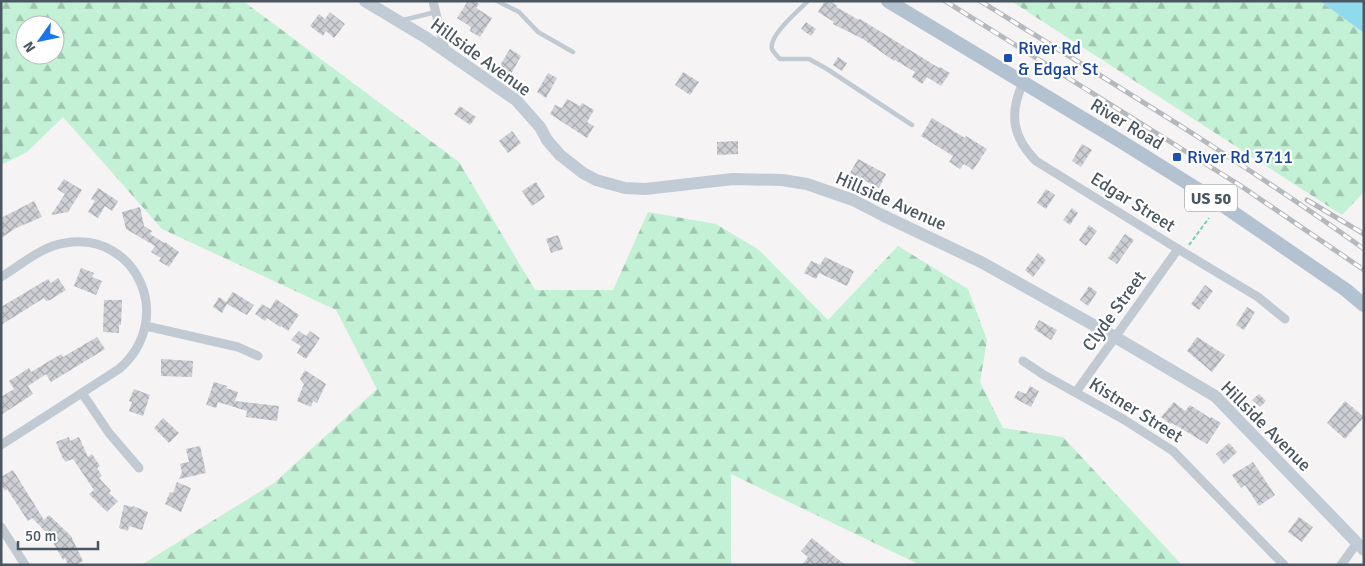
<svg xmlns="http://www.w3.org/2000/svg" width="1365" height="566" viewBox="0 0 1365 566" font-family="Signika,sans-serif">
	<style>
		.forest { fill: url(#forest-firs); fill-rule: evenodd }
		.water { fill: #90daee }
		.building { fill: url(#building-cross-hatch) }
		.lines { fill: none; stroke-linecap: round; stroke-linejoin: round }
		.path { stroke: #7ad0a6; stroke-width: 2; stroke-dasharray: 4 2.5; stroke-linecap: butt }
		.lane { stroke: #c1cad2; stroke-width: 4.5 }
		.street { stroke: #c1cad2; stroke-width: 9 }
		.secondary { stroke: #c1cbd6; stroke-width: 12 }
		.primary { stroke: #b3c2d1; stroke-width: 14 }
		.rail-casing { stroke: #b5b8bd; stroke-width: 5 }
		.rail { stroke: #fff; stroke-width: 3; stroke-dasharray: 9; stroke-linecap: butt }
		.transit-dot { fill: #1a4fb4; stroke: #fff; stroke-width: 2 }
		.labels { text-anchor: middle; stroke-width: 4.5; stroke-linejoin: round; paint-order: stroke }
		.shield { fill: #fff; stroke: #808990; stroke-width: 1 }
		.shield-label { font-size: 16px; font-weight: bold; fill: #4a5661 }
		.transit-label { font-size: 18px; fill: #164399; stroke: #fff; text-anchor: start }
		.street-label { font-size: 18px; fill: #4a5661; stroke: #fff }
	</style>
	<defs>
		<pattern id="forest-firs" width="22" height="20" patternUnits="userSpaceOnUse" patternTransform="scale(1.25)"><rect width="22" height="20" fill="#c3f1d5"/><path d="M5 1l3.5 6h-7zM16 11l3.5 6h-7z" fill="#a0c6b0"/></pattern>
		<pattern id="building-cross-hatch" width="8" height="8" patternUnits="userSpaceOnUse" patternTransform="scale(1.25)"><rect width="8" height="8" fill="#cdcfd5"/><path d="M0 0l8 8M0 8l8-8" fill="none" stroke="#a8abb0"/></pattern>
	</defs>
	<rect width="100%" height="100%" fill="#f5f3f3"/>
	<g class="forest">
		<path d="M1 1H243L459 162 535 290H613L648 212 716 224 759 250 828 320 898 246 968 289 987 340 980 382 1003 428 1063 437 1182 565H920L731 474V565H141L274 483 377 389 336 310 162 229 63 117 27 152 1 165ZM25 25H55V55H25Z"/>
		<polygon points="1011,1 1320,1 1364,33 1364,192 1342,215"/>
	</g>
	<polygon class="water" points="1320,1 1364,1 1364,33"/>
	<g class="building">
		<polygon points="468,1 474,1 479,4 476,8 492,18 480,37 470,31 471,27 457,18"/>
		<polygon points="825,1 830,1 837,6 836,7 859,20 860,19 939,68 940,67 950,73 941,86 927,77 922,84 912,77 915,72 895,60 894,61 863,39 833,24 834,22 818,12"/>
		<polygon points="330,12 345,24 334,38 326,31 323,36 310,26 319,14 325,19"/>
		<polygon points="806,22 816,29 811,36 801,29"/>
		<polygon points="510,49 521,56 511,74 499,67"/>
		<polygon points="838,57 847,63 842,71 833,65"/>
		<polygon points="683,72 699,82 690,95 675,85"/>
		<polygon points="548,73 557,78 546,98 537,92"/>
		<polygon points="567,99 580,106 582,103 594,110 587,122 594,126 587,138 550,114 555,105 562,108"/>
		<polygon points="460,106 476,117 470,125 454,114"/>
		<polygon points="932,118 965,138 966,136 987,149 973,170 964,164 960,169 949,162 953,156 921,136"/>
		<polygon points="512,131 521,143 508,153 499,141"/>
		<polygon points="738,141 738,154 717,155 717,142"/>
		<polygon points="1082,144 1092,150 1081,167 1072,161"/>
		<polygon points="858,159 886,174 879,188 850,173"/>
		<polygon points="64,179 82,190 68,212 51,215 65,194 57,189"/>
		<polygon points="536,182 545,197 532,206 522,191"/>
		<polygon points="98,188 118,201 112,211 105,206 98,218 88,212 95,201 91,199"/>
		<polygon points="1046,189 1055,195 1046,209 1037,203"/>
		<polygon points="34,201 42,217 16,228 1,238 1,218"/>
		<polygon points="140,207 144,226 152,231 150,234 164,243 165,242 179,252 169,267 159,261 161,258 151,252 155,246 126,229 122,212"/>
		<polygon points="1072,208 1078,213 1070,225 1063,220"/>
		<polygon points="1089,225 1097,231 1086,246 1079,240"/>
		<polygon points="1125,234 1134,240 1117,264 1108,258"/>
		<polygon points="558,235 563,249 551,253 546,239"/>
		<polygon points="1038,253 1046,260 1033,277 1025,270"/>
		<polygon points="825,257 854,271 847,286 819,273 816,279 804,273 811,261 820,265"/>
		<polygon points="81,268 94,273 92,277 102,281 96,295 74,286"/>
		<polygon points="58,278 66,290 50,300 46,301 44,298 1,325 1,307 48,279 51,283"/>
		<polygon points="1205,285 1213,291 1199,310 1191,304"/>
		<polygon points="1089,286 1097,292 1088,306 1080,300"/>
		<polygon points="233,292 254,305 247,315 227,304 222,313 213,307 219,297 226,302"/>
		<polygon points="276,299 299,315 288,331 281,326 280,327 267,318 265,321 255,314 262,304 270,309"/>
		<polygon points="104,300 122,300 121,325 119,325 119,333 103,332"/>
		<polygon points="1247,307 1255,312 1244,330 1236,325"/>
		<polygon points="1039,320 1057,330 1051,340 1034,329"/>
		<polygon points="299,331 306,336 310,331 320,338 306,359 297,353 301,346 291,340"/>
		<polygon points="97,337 105,349 51,382 46,374 28,386 33,394 1,415 1,397 14,389 9,381 29,368 31,372 61,354 63,357"/>
		<polygon points="1197,337 1225,355 1212,372 1187,351"/>
		<polygon points="161,359 193,361 192,377 161,376"/>
		<polygon points="305,370 326,384 317,403 313,401 311,407 297,401 304,384 300,379"/>
		<polygon points="214,382 227,386 226,388 238,392 235,401 279,406 277,421 246,417 247,411 218,402 216,408 206,405"/>
		<polygon points="1030,386 1039,391 1031,407 1014,398 1018,391 1026,394"/>
		<polygon points="134,389 150,395 143,416 129,411 132,402 129,401"/>
		<polygon points="1259,394 1266,401 1260,407 1252,400"/>
		<polygon points="1345,401 1364,417 1345,439 1327,423"/>
		<polygon points="1174,402 1185,411 1190,405 1210,418 1211,417 1221,423 1207,444 1172,423 1170,424 1161,417"/>
		<polygon points="163,418 179,433 169,443 154,428"/>
		<polygon points="69,437 70,441 79,437 88,457 92,454 100,466 97,468 102,476 99,478 111,491 109,493 118,501 107,512 89,494 94,490 73,459 65,462 64,459 63,459 56,442"/>
		<polygon points="1229,443 1237,452 1224,464 1216,454"/>
		<polygon points="200,446 206,473 179,479 182,472 180,464 189,462 186,449"/>
		<polygon points="1253,462 1275,495 1259,506 1245,485 1241,488 1232,475"/>
		<polygon points="13,470 44,520 49,515 71,536 83,561 75,565 68,565 65,558 63,560 49,535 32,518 28,521 7,489 5,491 1,485 1,477"/>
		<polygon points="177,482 191,488 181,512 165,504 170,492 173,493"/>
		<polygon points="124,505 133,507 133,506 148,512 142,530 129,526 128,531 119,528"/>
		<polygon points="1299,517 1313,527 1302,542 1288,532"/>
		<polygon points="812,538 845,565 802,565 808,557 801,551"/>
	</g>
	<g class="lines">
		<polyline class="path" points="1189,245 1209,218"/>
		<g class="lane">
			<polyline points="497,1 519,12 538,32 573,52"/>
			<path d="M808 1C799 10 768 36 772 49 774 53 777 56 780 59H809L827 69 912 125"/>
			<polyline points="403,20 436,12"/>
		</g>
		<g class="street">
			<polyline points="433,1 445,51"/>
			<path d="M1023 83C1009 113 1012 137 1036 161L1178 249 1258 297 1285 319"/>
			<path d="M1 277C21 265 42 246 65 243 138 231 176 320 119 369L1 445"/>
			<polyline points="146,326 238,347 258,356"/>
			<polyline points="1023,361 1044,375 1123,419 1173,451 1284,565"/>
			<polyline points="1076,392 1178,249"/>
			<polyline points="82,393 109,433 139,468"/>
			<polyline points="1,527 25,565"/>
			<polyline points="1341,565 1357,543"/>
		</g>
		<polyline class="secondary" points="365,1 425,37 516,100 540,127 547,140 560,155 583,173 596,180 625,188 645,189 733,179 782,180 807,184 853,200 884,216 981,262 1115,337 1215,396 1364,550"/>
		<polyline class="primary" points="888,1 1122,142 1218,202 1346,290 1364,305"/>
		<defs>
			<g id="rail">
				<polyline points="945,1 1241,186 1364,270"/>
				<path d="M980 1C1109 81 1240 160 1364 249"/>
				<polyline points="1307,200 1364,234"/>
			</g>
		</defs>
		<use href="#rail" class="rail-casing"/>
		<use href="#rail" class="rail"/>
	</g>
	<g class="transit-dot">
		<rect x="1003" y="53" width="10" height="10" rx="2.5"/>
		<rect x="1172" y="152" width="10" height="10" rx="2.5"/>
	</g>
	<g class="labels">
		<rect class="shield" x="1185" y="184.5" width="52" height="27" rx="4"/>
		<g class="shield-label">
			<text x="1211" y="204">US 50</text>
		</g>
		<g class="transit-label">
			<text x="1018" y="54">River Rd<tspan x="1018" dy="21">&amp; Edgar St</tspan></text>
			<text x="1187" y="163">River Rd 3711</text>
		</g>
		<g class="street-label">
			<text transform="translate(481 57) rotate(36)" y="6">Hillside Avenue</text>
			<text transform="translate(1127 124) rotate(31)" y="6">River Road</text>
			<text transform="translate(891 201) rotate(24)" y="6">Hillside Avenue</text>
			<text transform="translate(1133 202) rotate(32)" y="6">Edgar Street</text>
			<text transform="translate(1114 311) rotate(-54)" y="6">Clyde Street</text>
			<text transform="translate(1136 410) rotate(32)" y="6">Kistner Street</text>
			<text transform="translate(1266 426) rotate(45)" y="6">Hillside Avenue</text>
		</g>
	</g>
	<rect width="1365" height="566" fill="none" stroke="#4a5661" stroke-width="5"/>
	<g transform="translate(40 40) rotate(237)"><circle r="24" fill="#ffffff" stroke="#b7bbc0"/>
	<path d="M0-4L9 19L0 12L-9 19Z" fill="#1a73e8"/>
	<text y="-8" font-size="14" font-weight="bold" text-anchor="middle" fill="#4a5661">N</text>
	</g>
	<path d="M18 541v8h80v-8" fill="none" stroke="#4a5661" stroke-width="2.5"/>
	<text x="25" y="541" font-size="15" fill="#4a5661" stroke="#ffffff" stroke-width="4" paint-order="stroke">50 m</text>
</svg>
